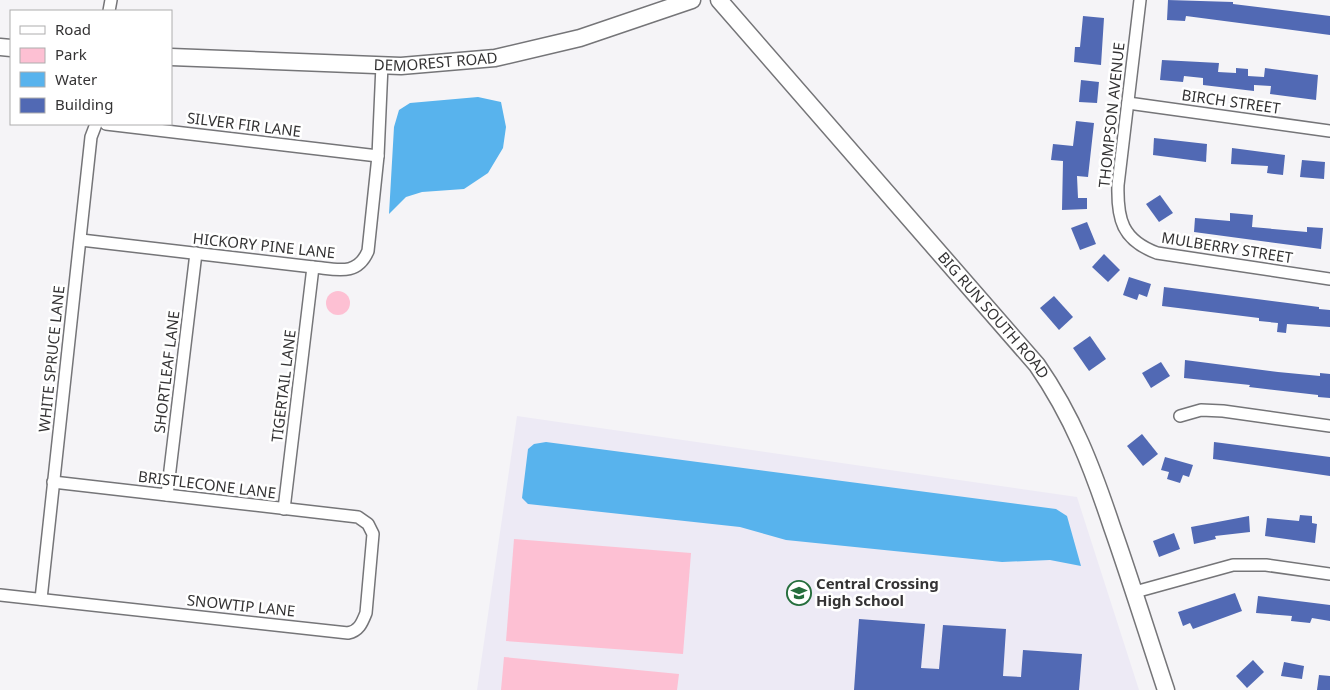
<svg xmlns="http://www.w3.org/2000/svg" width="1330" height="690" viewBox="0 0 1330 690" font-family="'Noto Sans',sans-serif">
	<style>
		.built { fill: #edeaf5 }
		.green { fill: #fdc0d3 }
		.water { fill: #58b3ed }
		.building { fill: #5169b4 }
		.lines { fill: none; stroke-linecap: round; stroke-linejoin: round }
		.street-casing { stroke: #757578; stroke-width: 14 }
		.secondary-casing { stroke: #757578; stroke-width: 19 }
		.street { stroke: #fff; stroke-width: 11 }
		.secondary { stroke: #fff; stroke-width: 16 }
		.labels { text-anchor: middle; stroke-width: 5; stroke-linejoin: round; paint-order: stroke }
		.street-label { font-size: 15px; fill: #343334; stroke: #fff }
		.poi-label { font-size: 15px; font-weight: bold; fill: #343334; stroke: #fff; text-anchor: start }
	</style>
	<rect width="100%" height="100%" fill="#f5f4f7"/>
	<polygon class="built" points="517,416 1077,497 1139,690 477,690"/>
	<g class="green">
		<circle cx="338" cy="303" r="12"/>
		<polygon points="514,539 691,553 683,654 506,641"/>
		<polygon points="504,657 679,674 677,690 501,690"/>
	</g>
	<g class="water">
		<polygon points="478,97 501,102 506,127 503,148 488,173 464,189 422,192 406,197 389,214 394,127 399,110 410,103"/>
		<polygon points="546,442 1056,509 1067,516 1081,566 1050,560 1002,562 786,540 740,527 528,504 522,498 528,449 534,444"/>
	</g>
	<g class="building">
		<polygon points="1168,0 1233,2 1233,4 1330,16 1330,35 1186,16 1185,21 1167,20"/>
		<polygon points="1083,16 1104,18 1101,65 1074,62 1075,47 1080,47"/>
		<polygon points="1162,60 1219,63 1218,72 1236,73 1236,68 1248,69 1248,76 1264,77 1265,68 1318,75 1316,100 1270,94 1271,86 1254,85 1254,91 1203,85 1203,78 1184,76 1183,82 1160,80"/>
		<polygon points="1081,80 1099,82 1097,103 1079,102"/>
		<polygon points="1076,121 1094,123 1088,177 1077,176 1078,198 1087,198 1087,209 1062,210 1063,161 1051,160 1053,144 1073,146"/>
		<polygon points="1154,138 1207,144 1206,162 1153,155"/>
		<polygon points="1232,148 1285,155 1283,175 1267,173 1268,166 1231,164"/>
		<polygon points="1302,160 1325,162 1324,179 1300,177"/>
		<polygon points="1160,195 1173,213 1159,222 1146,204"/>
		<polygon points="1230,213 1253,215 1252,227 1307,232 1307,227 1323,228 1321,249 1194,232 1195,218 1230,221"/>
		<polygon points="1087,222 1096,244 1080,250 1071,228"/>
		<polygon points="1104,254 1120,270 1108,282 1092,267"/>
		<polygon points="1129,277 1151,284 1147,297 1139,294 1137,300 1123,295"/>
		<polygon points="1164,287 1319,307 1319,309 1330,310 1330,327 1287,324 1286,333 1277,332 1278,323 1259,321 1259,318 1162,306"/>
		<polygon points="1054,296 1073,317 1059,330 1040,308"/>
		<polygon points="1090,336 1106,359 1089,371 1073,348"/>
		<polygon points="1185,360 1278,372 1320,376 1320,373 1330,374 1330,398 1318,397 1318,395 1249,387 1250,385 1184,378"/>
		<polygon points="1161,362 1170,376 1151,388 1142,373"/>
		<polygon points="1142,434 1158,454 1143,466 1127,446"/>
		<polygon points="1214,442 1330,457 1330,476 1213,459"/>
		<polygon points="1165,457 1193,465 1189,477 1183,475 1180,483 1167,479 1169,472 1161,470"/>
		<polygon points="1300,515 1312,516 1312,523 1317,524 1315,543 1265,536 1267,518 1299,521"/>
		<polygon points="1249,516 1250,532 1215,536 1216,539 1194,544 1191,527"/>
		<polygon points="1174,533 1180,549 1159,557 1153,541"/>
		<polygon points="1235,593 1242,611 1193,629 1190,623 1183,626 1178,612"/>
		<polygon points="1258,596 1330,605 1330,621 1312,618 1310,623 1291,621 1292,616 1256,613"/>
		<polygon points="859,619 925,624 921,668 939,669 943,625 1006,629 1003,676 1021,677 1023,650 1082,654 1079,690 854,690"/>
		<polygon points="1253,660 1264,672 1247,688 1236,676"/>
		<polygon points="1284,662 1304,666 1302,679 1281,676"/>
		<polygon points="1319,675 1330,676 1330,690 1317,690"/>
	</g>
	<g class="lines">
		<defs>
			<g id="street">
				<path d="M1140 0 1118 185C1117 219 1122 240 1157 253L1330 279"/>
				<polyline points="109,11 111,0"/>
				<polyline points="1128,103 1330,131"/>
				<polyline points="106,124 378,156"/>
				<path d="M81 240 313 267C336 269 357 277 368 251L378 156 382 65"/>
				<polyline points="1180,416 1201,410 1223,411 1330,426"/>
				<polyline points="167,495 196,253"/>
				<polyline points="284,509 313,267"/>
				<polyline points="1135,592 1233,565 1266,565 1330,574"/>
				<path d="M0 595 348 633C359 631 362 623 366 613L373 534 368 524 358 517 53 482"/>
				<polyline points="41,599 91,137 96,124"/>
			</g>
			<g id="secondary">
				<path id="s1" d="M719 0 1037 365C1073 417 1092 467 1112 527 1131 581 1148 636 1166 690"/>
				<polyline points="0,47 11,48"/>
				<path id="s2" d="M171 57 401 66 495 58 580 38 692 0"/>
			</g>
		</defs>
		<use href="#street" class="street-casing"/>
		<use href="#secondary" class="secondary-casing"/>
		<use href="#street" class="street"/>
		<use href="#secondary" class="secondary"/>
	</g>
	<defs>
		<symbol id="school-ring" viewBox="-11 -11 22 22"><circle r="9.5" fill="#fff" stroke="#256e3c" stroke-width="1.5"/><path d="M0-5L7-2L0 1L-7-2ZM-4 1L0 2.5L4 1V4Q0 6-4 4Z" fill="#256e3c"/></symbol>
	</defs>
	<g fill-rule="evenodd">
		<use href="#school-ring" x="785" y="579" width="28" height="28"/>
	</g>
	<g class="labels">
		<g class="street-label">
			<text dy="5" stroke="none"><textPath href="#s2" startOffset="265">DEMOREST ROAD</textPath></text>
			<text transform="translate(1231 102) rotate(8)" y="5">BIRCH STREET</text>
			<text transform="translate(1112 115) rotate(-84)" y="5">THOMPSON AVENUE</text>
			<text transform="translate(244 125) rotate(7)" y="5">SILVER FIR LANE</text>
			<text transform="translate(264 246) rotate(6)" y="5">HICKORY PINE LANE</text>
			<text transform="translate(1227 248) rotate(9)" y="5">MULBERRY STREET</text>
			<text dy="5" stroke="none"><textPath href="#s1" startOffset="418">BIG RUN SOUTH ROAD</textPath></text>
			<text transform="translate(52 359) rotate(-84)" y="5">WHITE SPRUCE LANE</text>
			<text transform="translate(167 372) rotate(-83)" y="5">SHORTLEAF LANE</text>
			<text transform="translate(284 386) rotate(-83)" y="5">TIGERTAIL LANE</text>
			<text transform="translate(207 485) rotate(7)" y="5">BRISTLECONE LANE</text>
			<text transform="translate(241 606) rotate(6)" y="5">SNOWTIP LANE</text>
		</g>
		<g class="poi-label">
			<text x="816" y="589">Central Crossing<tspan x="816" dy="17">High School</tspan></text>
		</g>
	</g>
	<rect x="10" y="10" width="162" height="115" fill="#ffffff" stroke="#aeadae"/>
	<rect x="20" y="26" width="25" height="8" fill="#ffffff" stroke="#aeadae"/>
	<text x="55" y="35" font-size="15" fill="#343334">Road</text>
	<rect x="20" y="48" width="25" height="15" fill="#fdc0d3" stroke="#aeadae"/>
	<text x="55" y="60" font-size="15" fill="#343334">Park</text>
	<rect x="20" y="72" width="25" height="15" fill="#58b3ed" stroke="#aeadae"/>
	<text x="55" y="85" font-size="15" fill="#343334">Water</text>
	<rect x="20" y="98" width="25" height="15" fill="#5169b4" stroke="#aeadae"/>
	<text x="55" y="110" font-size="15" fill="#343334">Building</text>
</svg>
